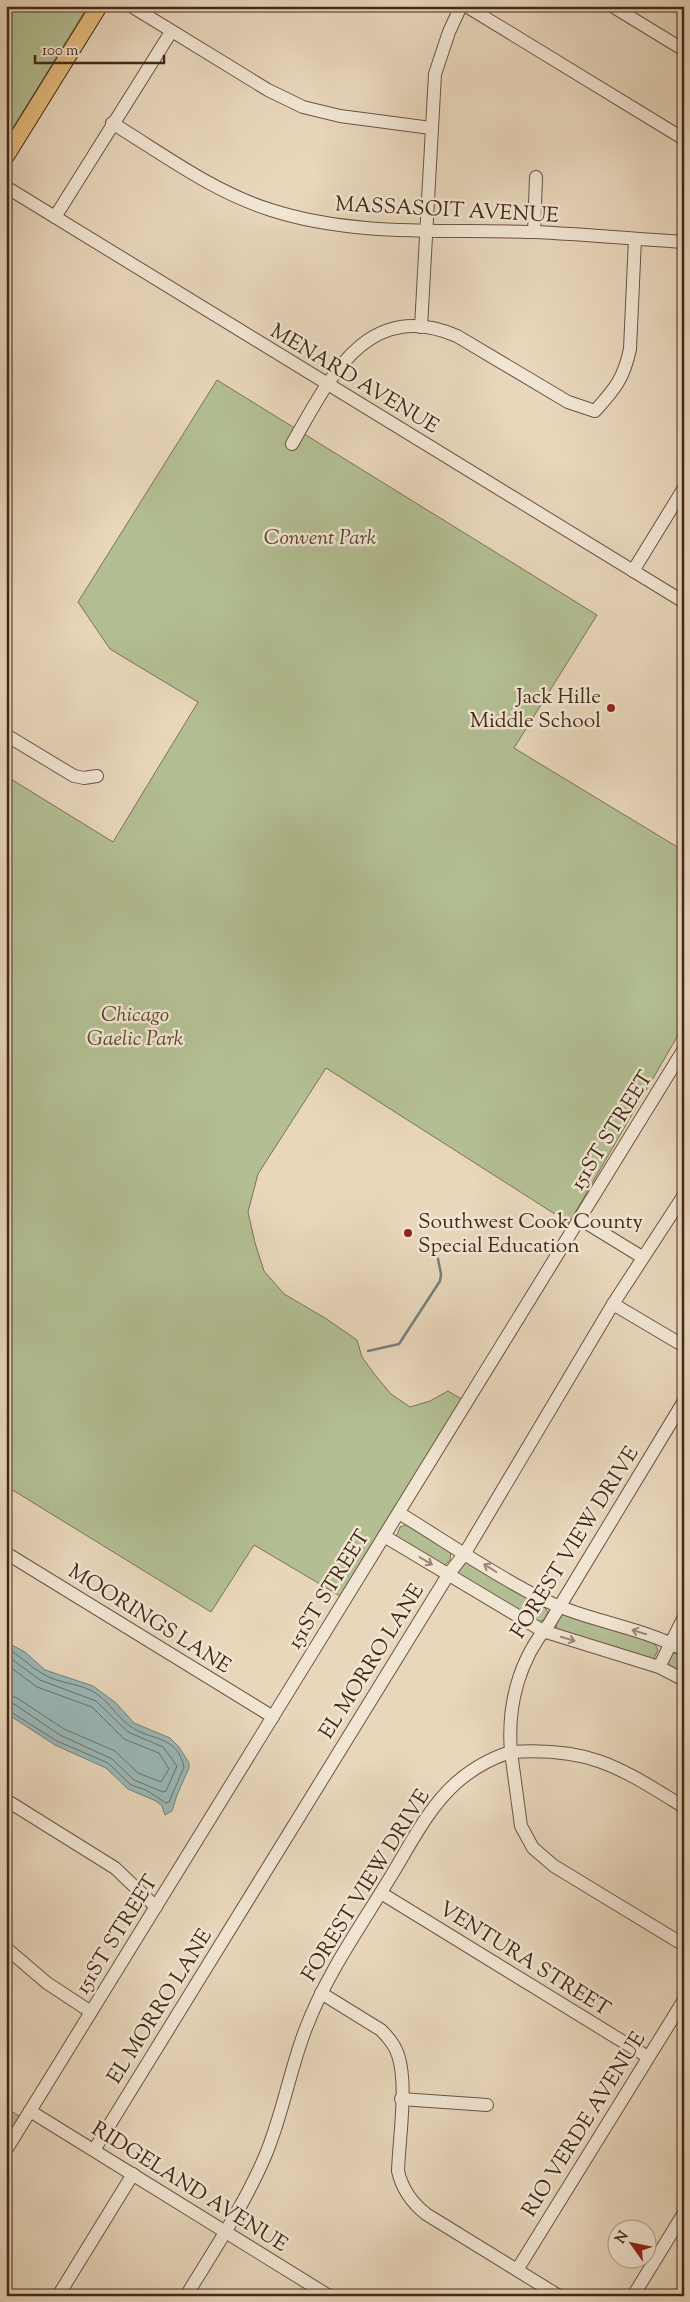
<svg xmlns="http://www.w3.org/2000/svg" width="690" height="2302" viewBox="0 0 690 2302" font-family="'Sorts Mill Goudy',serif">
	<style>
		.green { fill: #b3bf93; stroke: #7a7455 }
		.water { fill: #99b8b8; stroke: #767f78 }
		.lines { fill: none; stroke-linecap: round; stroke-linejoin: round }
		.shore { stroke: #6e7068; stroke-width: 1 }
		.stream { stroke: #767f78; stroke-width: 2.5 }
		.minor-casing { stroke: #6c5440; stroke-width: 14 }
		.major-casing { stroke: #422917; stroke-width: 18 }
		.minor { stroke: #f1e5d3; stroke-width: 12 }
		.major { stroke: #e4bc7e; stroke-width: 16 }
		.oneway { stroke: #9a8775 }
		.poi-dot { fill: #8f2418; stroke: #f1e5d3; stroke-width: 2 }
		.labels { text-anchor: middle; stroke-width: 5; stroke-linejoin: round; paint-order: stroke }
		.street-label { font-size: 21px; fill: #422917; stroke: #f1e5d3 }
		.park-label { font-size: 21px; font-style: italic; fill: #594730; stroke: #f1e5d3 }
		.poi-label { font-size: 21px; fill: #422917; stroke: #f1e5d3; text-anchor: end }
	</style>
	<rect width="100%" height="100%" fill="#e9d7bc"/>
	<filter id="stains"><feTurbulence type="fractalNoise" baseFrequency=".004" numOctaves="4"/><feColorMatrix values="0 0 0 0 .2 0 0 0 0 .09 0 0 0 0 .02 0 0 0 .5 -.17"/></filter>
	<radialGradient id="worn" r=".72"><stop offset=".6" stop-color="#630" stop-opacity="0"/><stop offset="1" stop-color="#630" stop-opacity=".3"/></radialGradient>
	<g class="green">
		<polygon points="6,6 88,6 6,139"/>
		<polygon points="217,380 597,615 514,748 684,851 684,1025 569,1223 326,1068 258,1174 248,1212 255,1243 264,1271 284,1294 325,1318 357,1340 362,1357 375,1375 391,1394 410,1407 430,1401 448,1391 463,1400 340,1596 254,1545 211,1612 6,1486 6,776 113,842 198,702 110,649 78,602"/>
		<polygon points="408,1524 451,1552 450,1560 444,1566 396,1537 400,1527"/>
		<polygon points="467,1561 543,1605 548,1612 544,1620 537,1622 458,1575 460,1566"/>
		<polygon points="563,1614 654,1642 658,1650 653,1660 556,1630 557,1620"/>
		<polygon points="674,1653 684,1655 684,1677 670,1670 666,1663 670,1655"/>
		<polygon points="6,2108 21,2117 6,2140"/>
	</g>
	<polygon class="water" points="6,1642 25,1652 45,1670 93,1686 116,1703 134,1723 170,1738 179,1747 189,1763 189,1768 177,1795 172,1811 165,1815 162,1806 156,1801 128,1789 106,1768 55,1745 6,1713"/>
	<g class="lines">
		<g class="shore">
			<path d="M6 1648C20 1655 30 1667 43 1674 58 1683 75 1683 90 1690 107 1698 115 1715 130 1726 149 1741 177 1734 184 1767L169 1802 166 1803 146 1790 131 1785 108 1763 57 1741 6 1709"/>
			<polyline points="6,1655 40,1680 96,1701 128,1732 163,1747 177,1766 166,1791 163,1792 134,1780 112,1759 60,1735 14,1704 6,1703"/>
			<polyline points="6,1664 37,1687 92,1707 124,1739 159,1753 169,1769 161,1782 138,1773 115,1751 64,1729 17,1698 6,1695"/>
		</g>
		<polyline class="stream" points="368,1351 399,1344 440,1281 441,1274 437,1254"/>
		<defs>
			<g id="minor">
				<polyline points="131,6 268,90 303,107 340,116 431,128"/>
				<polyline points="466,6 684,139"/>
				<polyline points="612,6 684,50"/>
				<path d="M112 123C163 154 213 192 271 210 354 237 446 229 533 232 583 234 634 239 684 242"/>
				<polyline points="6,187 684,602"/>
				<polyline points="55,217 171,32"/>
				<polyline points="534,232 536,177"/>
				<polyline points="421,327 435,74 449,32 461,6"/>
				<path d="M292 444C329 380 366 297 457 336L568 402 595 411C615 389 624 378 630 349L635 239"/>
				<polyline points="633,571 684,488"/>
				<polyline points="6,735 74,776 84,778 97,776"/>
				<polyline points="580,1219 642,1257"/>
				<polyline points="613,1304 684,1346"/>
				<path d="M399 1513C445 1541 491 1573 540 1598 586 1621 639 1626 684 1650"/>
				<polyline points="384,1536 543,1631 659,1667 684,1680"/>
				<polyline points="6,1553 273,1717"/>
				<polyline points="659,1667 684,1617"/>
				<polyline points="6,1800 115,1868 156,1907"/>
				<path d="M684 1807C619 1767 591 1747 511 1752L521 1826 533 1848 554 1866 684 1945"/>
				<polyline points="381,1893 648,2057"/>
				<polyline points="6,1948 47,1983 91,2012"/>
				<path d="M321 1993 381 2030C389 2038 395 2045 398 2055 408 2084 399 2139 398 2171 402 2189 411 2202 426 2214L559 2296"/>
				<polyline points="401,2099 487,2105"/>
				<polyline points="30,2111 329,2296"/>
				<polyline points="6,2150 684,1049"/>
				<polyline points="94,2150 448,1575 465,1553 613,1304 684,1195"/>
				<polyline points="517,2270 684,2000"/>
				<polyline points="58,2296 133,2174"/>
				<path d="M186 2296C214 2250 245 2204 266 2154 283 2113 290 2069 306 2028 327 1973 361 1926 391 1876 410 1845 428 1808 456 1783 472 1769 491 1758 511 1752 507 1705 519 1660 549 1624L684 1401"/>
				<polyline points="633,2296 684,2213"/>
			</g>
			<polyline id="major" points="6,156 99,6"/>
		</defs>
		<use href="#minor" class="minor-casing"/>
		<use href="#major" class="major-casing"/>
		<use href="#minor" class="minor"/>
		<use href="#major" class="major"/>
	</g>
	<defs><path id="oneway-shaft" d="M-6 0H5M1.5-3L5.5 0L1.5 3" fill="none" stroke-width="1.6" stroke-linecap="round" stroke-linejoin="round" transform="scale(1.25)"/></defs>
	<g class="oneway">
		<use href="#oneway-shaft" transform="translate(426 1561) rotate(31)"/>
		<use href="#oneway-shaft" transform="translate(490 1568) rotate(-148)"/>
		<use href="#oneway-shaft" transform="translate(639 1632) rotate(-163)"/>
		<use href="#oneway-shaft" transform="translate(568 1639) rotate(17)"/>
	</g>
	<g class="poi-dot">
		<circle cx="611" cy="708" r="5"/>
		<circle cx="408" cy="1233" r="5"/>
	</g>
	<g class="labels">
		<g class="street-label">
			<text transform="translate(447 209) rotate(3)" y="7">MASSASOIT AVENUE</text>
			<text transform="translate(355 378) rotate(31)" y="7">MENARD AVENUE</text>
			<text transform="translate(611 1130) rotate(-58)" y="7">151ST STREET</text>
			<text transform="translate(574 1542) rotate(-58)" y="7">FOREST VIEW DRIVE</text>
			<text transform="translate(328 1589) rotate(-58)" y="7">151ST STREET</text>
			<text transform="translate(150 1618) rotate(32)" y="7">MOORINGS LANE</text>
			<text transform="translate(371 1661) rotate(-58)" y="7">EL MORRO LANE</text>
			<text transform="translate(365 1885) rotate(-58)" y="7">FOREST VIEW DRIVE</text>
			<text transform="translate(116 1934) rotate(-58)" y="7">151ST STREET</text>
			<text transform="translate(525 1958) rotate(32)" y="7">VENTURA STREET</text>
			<text transform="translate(159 2006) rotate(-58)" y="7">EL MORRO LANE</text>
			<text transform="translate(583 2124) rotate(-58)" y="7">RIO VERDE AVENUE</text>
			<text transform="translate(190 2186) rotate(32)" y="7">RIDGELAND AVENUE</text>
		</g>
		<g class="park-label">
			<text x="320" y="544">Convent Park</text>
			<text x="135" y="1021">Chicago<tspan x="135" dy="24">Gaelic Park</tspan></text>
		</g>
		<g class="poi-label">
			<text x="601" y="703">Jack Hille<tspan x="601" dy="24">Middle School</tspan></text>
			<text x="418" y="1228" text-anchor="start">Southwest Cook County<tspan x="418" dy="24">Special Education</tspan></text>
		</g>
	</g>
	<rect width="690" height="2302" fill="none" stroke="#e9d7bc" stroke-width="25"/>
	<rect x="8" y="8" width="675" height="2287" fill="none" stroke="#422917" stroke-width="2.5"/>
	<rect x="12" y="12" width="665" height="2277" fill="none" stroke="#422917"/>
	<g transform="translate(632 2244) rotate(303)"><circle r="24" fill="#f1e5d3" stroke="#ab9a88"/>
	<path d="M0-4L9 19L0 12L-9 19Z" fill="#8f2418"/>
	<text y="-8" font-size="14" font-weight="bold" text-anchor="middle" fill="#422917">N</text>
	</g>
	<path d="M35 55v8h129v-8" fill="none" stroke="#422917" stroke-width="2.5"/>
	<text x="42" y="55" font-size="15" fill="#422917" stroke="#f1e5d3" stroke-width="4" paint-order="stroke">100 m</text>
	<rect width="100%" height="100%" filter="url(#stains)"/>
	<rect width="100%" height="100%" fill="url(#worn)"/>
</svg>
